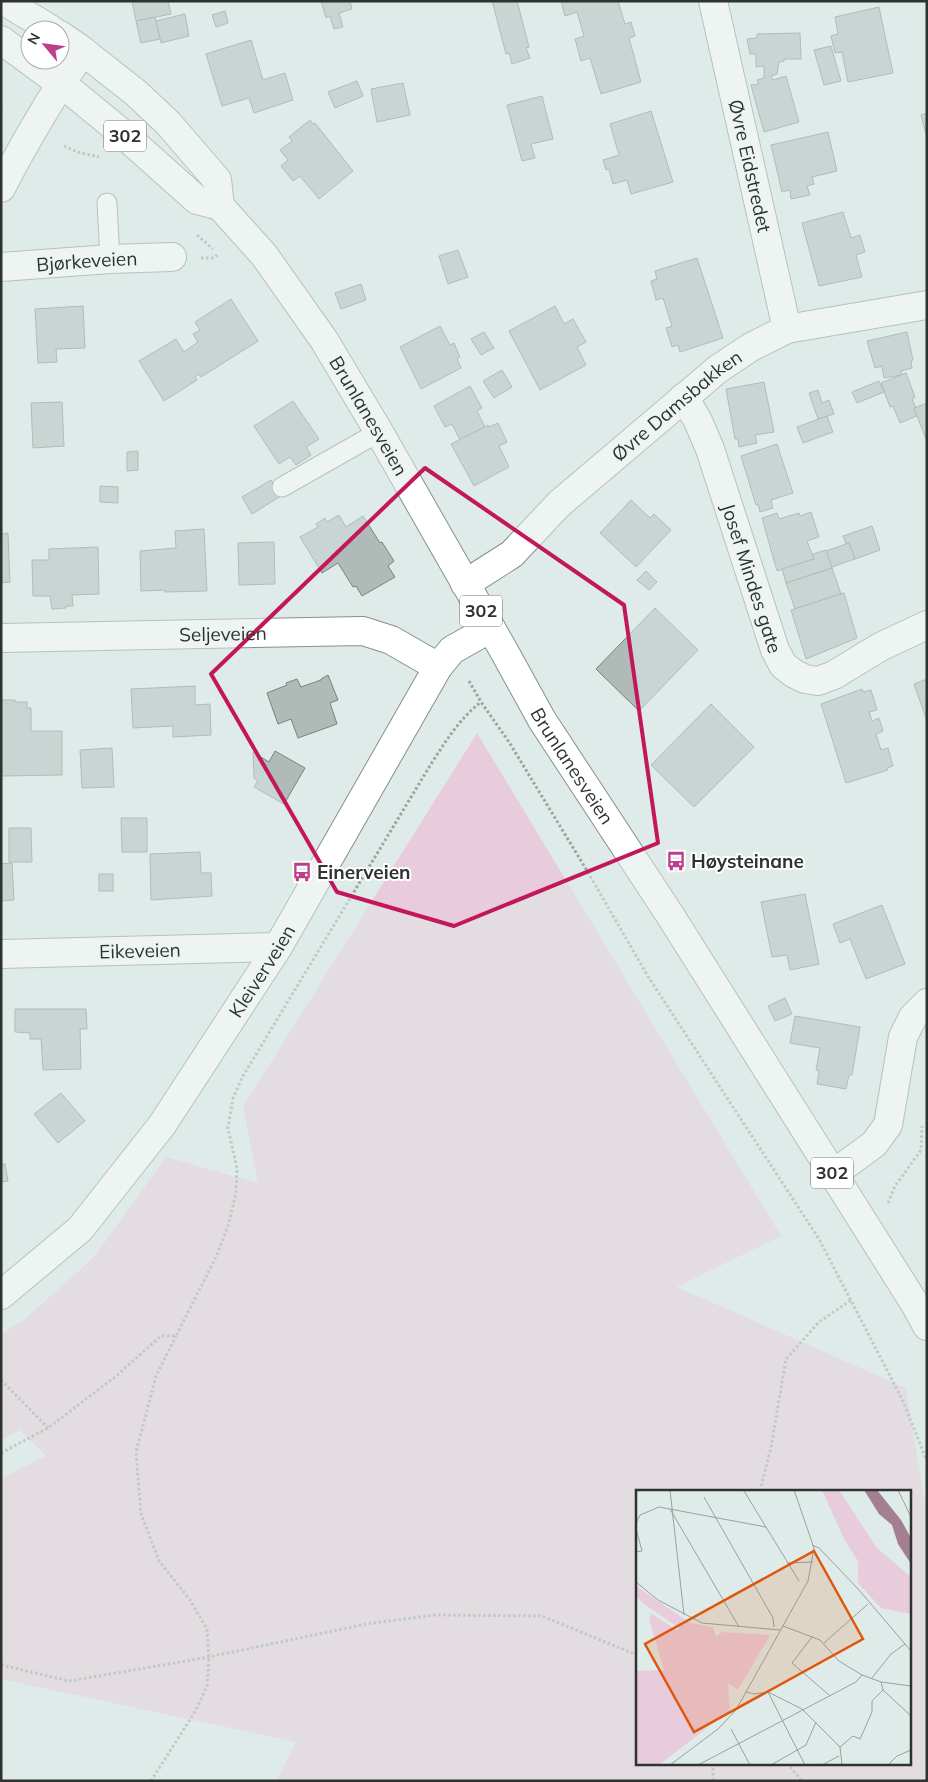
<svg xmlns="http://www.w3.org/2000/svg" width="928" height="1782" viewBox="0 0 928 1782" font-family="Mulish,sans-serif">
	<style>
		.green { fill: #e9ccdb; fill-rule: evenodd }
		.building { fill: #b0bbb8; stroke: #798381 }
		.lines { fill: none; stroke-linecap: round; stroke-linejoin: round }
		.lane-casing { stroke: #85908d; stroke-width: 21 }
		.street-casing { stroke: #85908d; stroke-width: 30 }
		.secondary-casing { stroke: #85908d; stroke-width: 30 }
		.primary-casing { stroke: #85908d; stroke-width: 30 }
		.path { stroke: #99a3a0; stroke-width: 3; stroke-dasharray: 2.5 2.5; stroke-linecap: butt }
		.lane { stroke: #fff; stroke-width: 19 }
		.street { stroke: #fff; stroke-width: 28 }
		.secondary { stroke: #fff; stroke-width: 28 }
		.primary { stroke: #fff; stroke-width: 28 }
		.marked { fill: none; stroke: #c2185b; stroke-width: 4; stroke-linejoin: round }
		.labels { text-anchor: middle; stroke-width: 4; stroke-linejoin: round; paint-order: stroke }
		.shield { fill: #fff; stroke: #6d7070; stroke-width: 1 }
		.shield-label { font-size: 18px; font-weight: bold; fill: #2e3332 }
		.street-label { font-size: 19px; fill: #2e3332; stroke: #fff }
		.poi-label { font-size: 19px; font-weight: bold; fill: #2e3332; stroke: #fff; text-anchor: start }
		.inset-road { fill: none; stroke: #98a19f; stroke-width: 1 }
		.view { fill: #df570e; fill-opacity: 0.15; stroke: #df570e; stroke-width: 2.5 }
		.inset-edge { fill: none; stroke: #2e3332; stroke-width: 2.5 }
	</style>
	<rect width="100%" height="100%" fill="#dfebe8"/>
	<path class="green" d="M477 733 781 1236 677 1287 906 1388 927 1516V1781H276L296 1742 1 1679V1478L46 1456 20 1430 1 1440V1334L25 1319 94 1257 166 1157 258 1183 243 1107ZM637 1491H909V1763H637Z"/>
	<g class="building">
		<polygon points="132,1 168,1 171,14 136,21"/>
		<polygon points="321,1 350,1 352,9 339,13 343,27 334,29 330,16 326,18"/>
		<polygon points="492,1 517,1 529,47 526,48 530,58 512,64 509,53 506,54"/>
		<polygon points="561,1 618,1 625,24 631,22 635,36 629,38 641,82 601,94 590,58 581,61 575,39 584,36 577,12 565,16"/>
		<polygon points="879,7 893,73 848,82 842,52 835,53 831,36 838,34 835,17"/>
		<polygon points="225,11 228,23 216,27 212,15"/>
		<polygon points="185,14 189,36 161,43 156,21"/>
		<polygon points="155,17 160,39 141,43 136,21"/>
		<polygon points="800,33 801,59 784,59 784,61 779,62 777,74 771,76 773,80 786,76 799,122 764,132 751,85 759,84 757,80 764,78 764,66 756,67 756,54 750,54 747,39 757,38 757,34"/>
		<polygon points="251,40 263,80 285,73 293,100 254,113 249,98 222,106 206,54"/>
		<polygon points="831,46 841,81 824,85 814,50"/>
		<polygon points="357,81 363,96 335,108 328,92"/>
		<polygon points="403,83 410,115 377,122 371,89"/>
		<polygon points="542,96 553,139 531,144 535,158 522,161 507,105"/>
		<polygon points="651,111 673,182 631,194 627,180 613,184 609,169 606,170 603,160 619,155 610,124"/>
		<polygon points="927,113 927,138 921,115"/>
		<polygon points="310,120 313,124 315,123 353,171 319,199 300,176 293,181 281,166 288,160 280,150 292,141 289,137"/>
		<polygon points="828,132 837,171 812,177 814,184 807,186 810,195 791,199 790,190 782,192 771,145"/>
		<polygon points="843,212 851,238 860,235 865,252 856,255 862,277 819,286 802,223"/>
		<polygon points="458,250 468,277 448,284 439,256"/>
		<polygon points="697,258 723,338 680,352 678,345 672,347 666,328 672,326 663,298 656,300 651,281 657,279 655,271"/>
		<polygon points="361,284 366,300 341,309 335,293"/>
		<polygon points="231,299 258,341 201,377 199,374 195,377 197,380 164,401 139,361 176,339 184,352 198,342 193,334 200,330 195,322"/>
		<polygon points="83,306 85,348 56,349 57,362 38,363 35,309"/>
		<polygon points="555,306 564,324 573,319 586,342 577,347 586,365 540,390 509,331"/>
		<polygon points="440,326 450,345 454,343 460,357 457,359 461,368 421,389 400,347"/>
		<polygon points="484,332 494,348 481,355 471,339"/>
		<polygon points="907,332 913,360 911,361 912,368 901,371 902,375 884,378 882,366 875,368 867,341"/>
		<polygon points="502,370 512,387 494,398 483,381"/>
		<polygon points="906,373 915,397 912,399 919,415 900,423 893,406 890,407 881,383"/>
		<polygon points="879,381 884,392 857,403 852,392"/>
		<polygon points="764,382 774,432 755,435 757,443 739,447 738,439 735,439 726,389"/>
		<polygon points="470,386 482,408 477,411 485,427 460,440 452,424 445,427 434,406"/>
		<polygon points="818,390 822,403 829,400 834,414 818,419 809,393"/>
		<polygon points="293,401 319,439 306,447 311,455 296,465 290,457 279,464 254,426"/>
		<polygon points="62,402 64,446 33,448 31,403"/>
		<polygon points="927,403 927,442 914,408"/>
		<polygon points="827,416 833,432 803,443 797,427"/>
		<polygon points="498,423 507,442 499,446 509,467 474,486 451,444 485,427 488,425 489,427"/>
		<polygon points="777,444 793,493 771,500 773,508 760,512 758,504 756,505 741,456"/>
		<polygon points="138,451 138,470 127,471 127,452"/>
		<polygon points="271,480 281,496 252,514 242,497"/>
		<polygon points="100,486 118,487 118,503 100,502"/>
		<polygon points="631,500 650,518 654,514 671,530 636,567 600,533"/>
		<polygon points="811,512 819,537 807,541 814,559 777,571 762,518 777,513 779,519 799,513 800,516"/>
		<polygon points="339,515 346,527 363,516 380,543 382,542 394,561 388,566 395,577 362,596 356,586 353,587 338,563 322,573 300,537 318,527 316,524 325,518 327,522"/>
		<polygon points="872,526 880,550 855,559 849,543 846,544 843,536"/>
		<polygon points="204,529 207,591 165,592 165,590 141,591 140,551 176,548 175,531"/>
		<polygon points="8,533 10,582 1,583 1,534"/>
		<polygon points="274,542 275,584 239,585 238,543"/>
		<polygon points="849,543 855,559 832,567 826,551"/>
		<polygon points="98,547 99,594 72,595 73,606 66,606 66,608 52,609 50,596 33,596 32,560 49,560 49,549"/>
		<polygon points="826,550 832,568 786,583 782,569 814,559 813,554"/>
		<polygon points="832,568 841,594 795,609 786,583"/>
		<polygon points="646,571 657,582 649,590 637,580"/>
		<polygon points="844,593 857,638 806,659 791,610"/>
		<polygon points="655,608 698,650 639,711 596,669"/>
		<polygon points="328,675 338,700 330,703 337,724 298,738 291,719 278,724 267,693 287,685 286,683 297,679 301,687 321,680 321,679"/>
		<polygon points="927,679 927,721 914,684"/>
		<polygon points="195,686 195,705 210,704 211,735 173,737 173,726 133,728 131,689"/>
		<polygon points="862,689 863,692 871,690 877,710 869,712 872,721 879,718 883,731 876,734 881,750 888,748 893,766 887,768 888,770 846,783 821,704"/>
		<polygon points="1,700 15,700 15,702 27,702 27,708 31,708 31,731 62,731 62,775 1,776"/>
		<polygon points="711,704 754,747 694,807 651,765"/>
		<polygon points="112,748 114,787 82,788 80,750"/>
		<polygon points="275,751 305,768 284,804 254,787 258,781 254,778 253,752 269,762"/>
		<polygon points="121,818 147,818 147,852 122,852"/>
		<polygon points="9,828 31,828 32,862 9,862"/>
		<polygon points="200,852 201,873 211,873 212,896 151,900 150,854"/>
		<polygon points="12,863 14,900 1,901 1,864"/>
		<rect x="99" y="874" width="14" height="17"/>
		<polygon points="805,894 819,964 790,970 787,955 772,957 761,902"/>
		<polygon points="882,905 905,964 866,979 850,939 840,943 833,924"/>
		<polygon points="785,998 792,1014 775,1021 768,1006"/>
		<polygon points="15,1009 86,1009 87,1029 80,1029 81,1069 43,1070 41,1039 30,1039 30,1033 15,1032"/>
		<polygon points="795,1016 860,1027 852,1075 849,1075 846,1089 817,1084 819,1071 816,1070 820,1048 790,1043"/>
		<polygon points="61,1093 85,1121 58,1143 34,1114"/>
		<polygon points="1,1164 5,1164 8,1181 1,1182"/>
	</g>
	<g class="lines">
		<defs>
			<g id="lane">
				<polyline points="107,203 110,259"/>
				<polyline points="282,487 379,432"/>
			</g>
			<g id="street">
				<path id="s1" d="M713 1 787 329"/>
				<path d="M1 188C27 138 51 97 83 51"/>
				<path id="s2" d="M1 267 110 259 172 257"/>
				<path id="s3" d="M684 397 698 421 710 449 775 650 783 665 793 673 805 679 818 681 834 675 880 647 927 625"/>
				<path id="s4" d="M1 638 363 631 391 640 438 667"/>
				<path id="s5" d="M1 954 278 947"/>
				<polyline points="833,1174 874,1144 888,1125 903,1037 913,1017 927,1003"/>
			</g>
			<g id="secondary">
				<path id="s6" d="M465 584 512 554 559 504 718 369 751 347 787 329 927 305"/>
				<path id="s7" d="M1 1295 80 1229 162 1125 278 947 438 667 452 650 491 628"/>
			</g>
			<g id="primary">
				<polyline points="4,1 52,30"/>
				<polyline points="60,35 79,48 136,93 168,123 217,180 220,206"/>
				<path id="s8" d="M1 40 72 92 122 133 197 200 220 206 264 255 324 340 379 432 504 651 542 720 670 915 915 1304 927 1326"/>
			</g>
		</defs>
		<use href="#lane" class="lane-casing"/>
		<use href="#street" class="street-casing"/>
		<use href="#secondary" class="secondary-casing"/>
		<use href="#primary" class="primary-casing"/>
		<g class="path">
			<polyline points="1,111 2,112"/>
			<polyline points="64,146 77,152 99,157"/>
			<polyline points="197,235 213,249"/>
			<polyline points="201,258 214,258 219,253"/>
			<polyline points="469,681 481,702 509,742 586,869 649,978 819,1239 902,1399 927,1461"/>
			<polyline points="888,1203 895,1186 921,1150 922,1126"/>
			<polyline points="1,1380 48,1428"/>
			<path d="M1 1453 48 1428 115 1377 161 1336H176L216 1257 228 1226 236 1193 237 1168 228 1128 233 1098 243 1076 431 764C446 741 459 719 481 702"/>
			<polyline points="760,1491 771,1447 786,1359 819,1322 851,1300"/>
			<polyline points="1,1665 69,1681 209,1657 366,1624 434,1615 542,1616 637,1655"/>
			<polyline points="713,1763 713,1781"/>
			<polyline points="787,1763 802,1781"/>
			<polyline points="151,1781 196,1710 207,1686 209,1657 207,1629 190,1600 159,1561 141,1514 136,1452 156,1376 176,1336"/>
		</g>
		<use href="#lane" class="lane"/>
		<use href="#street" class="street"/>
		<use href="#secondary" class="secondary"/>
		<use href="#primary" class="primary"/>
	</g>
	<path d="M0 0H928V1782H0ZM425 468 624 605 658 843 454 926 337 892 211 674Z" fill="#dfebe8" fill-opacity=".55" fill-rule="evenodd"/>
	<path class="marked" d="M425 468 624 605 658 843 454 926 337 892 211 674Z"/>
	<defs>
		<symbol id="bus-bare" viewBox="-9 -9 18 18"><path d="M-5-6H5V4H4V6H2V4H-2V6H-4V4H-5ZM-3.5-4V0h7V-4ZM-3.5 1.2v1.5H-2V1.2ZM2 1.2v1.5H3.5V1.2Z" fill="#bd3f8c" stroke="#fff" stroke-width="2.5" paint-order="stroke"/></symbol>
	</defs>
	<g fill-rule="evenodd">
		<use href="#bus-bare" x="662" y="847" width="28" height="28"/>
		<use href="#bus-bare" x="288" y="858" width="28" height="28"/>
	</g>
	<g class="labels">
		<g class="shield">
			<rect x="104" y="120.5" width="42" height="31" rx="4"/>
			<rect x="460" y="595.5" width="42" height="31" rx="4"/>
			<rect x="811" y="1157.5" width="42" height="31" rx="4"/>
		</g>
		<g class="shield-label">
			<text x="125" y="142">302</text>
			<text x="481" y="617">302</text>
			<text x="832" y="1179">302</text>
		</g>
		<g class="street-label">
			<text dy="7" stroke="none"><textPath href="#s1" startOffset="169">Øvre Eidstredet</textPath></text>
			<text dy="7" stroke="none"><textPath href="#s2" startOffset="86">Bjørkeveien</textPath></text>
			<text dy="7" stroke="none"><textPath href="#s6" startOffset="278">Øvre Damsbakken</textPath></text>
			<text dy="7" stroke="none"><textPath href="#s8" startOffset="535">Brunlanesveien</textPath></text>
			<text dy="7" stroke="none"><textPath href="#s3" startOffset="194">Josef Mindes gate</textPath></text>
			<text dy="7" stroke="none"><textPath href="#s4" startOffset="222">Seljeveien</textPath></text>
			<text dy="7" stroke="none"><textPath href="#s8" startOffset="940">Brunlanesveien</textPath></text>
			<text dy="7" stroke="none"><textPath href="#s5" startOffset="139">Eikeveien</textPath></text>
			<text dy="7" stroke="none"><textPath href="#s7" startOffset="419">Kleiverveien</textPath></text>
		</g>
		<g class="poi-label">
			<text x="691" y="868">Høysteinane</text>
			<text x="317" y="879">Einerveien</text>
		</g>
	</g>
	<g transform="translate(636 1490)">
		<rect width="275" height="275" fill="#dfebe8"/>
		<path d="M186 0H203L241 58 275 87V124L245 118 222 93V71L208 49ZM0 96 54 133 77 137 80 147 86 142 134 145 102 200 92 193 94 220 23 275H0V181L28 180 13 129 15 123 42 141 43 138 8 114 0 106Z" fill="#e9ccdb"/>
		<path d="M228 0H241L265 30 275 48V74L262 54 256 35 243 24Z" fill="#a37f91"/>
		<path class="inset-road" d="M34 0 48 125M262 0 275 27M108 1 163 91M68 7 137 128 138 137M34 19 103 137M0 33 4 25 23 17 130 37M0 39 6 61 0 62M176 55 183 58 223 100 275 161M151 73 177 72M0 92 22 110 66 133 144 140M147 136 184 150 203 171 226 185 245 192 275 196M176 147 156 173 193 205M188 153 232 114M235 189 255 164 269 154M245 192 247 200 275 226M110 202 118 204 132 202 166 219 204 257 206 275M132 202 169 275M95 239 114 275M204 257 217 246 224 249 236 222V211L247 200M34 275 82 239 100 220 172 91 178 58 158 0M62 275 220 192 226 185M135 275 170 255 180 232M186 275 203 266M252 275 261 266 275 260"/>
		<path class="view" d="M178 61 227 149 58 242 9 154Z"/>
		<rect width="275" height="275" class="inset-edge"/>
	</g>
	<rect width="928" height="1782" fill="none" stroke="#2e3332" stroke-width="5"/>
	<g transform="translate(45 45) rotate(299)"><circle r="24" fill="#ffffff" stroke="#abadad"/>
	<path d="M0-4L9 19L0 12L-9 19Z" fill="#bd3f8c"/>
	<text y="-8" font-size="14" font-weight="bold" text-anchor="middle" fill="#2e3332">N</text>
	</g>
</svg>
